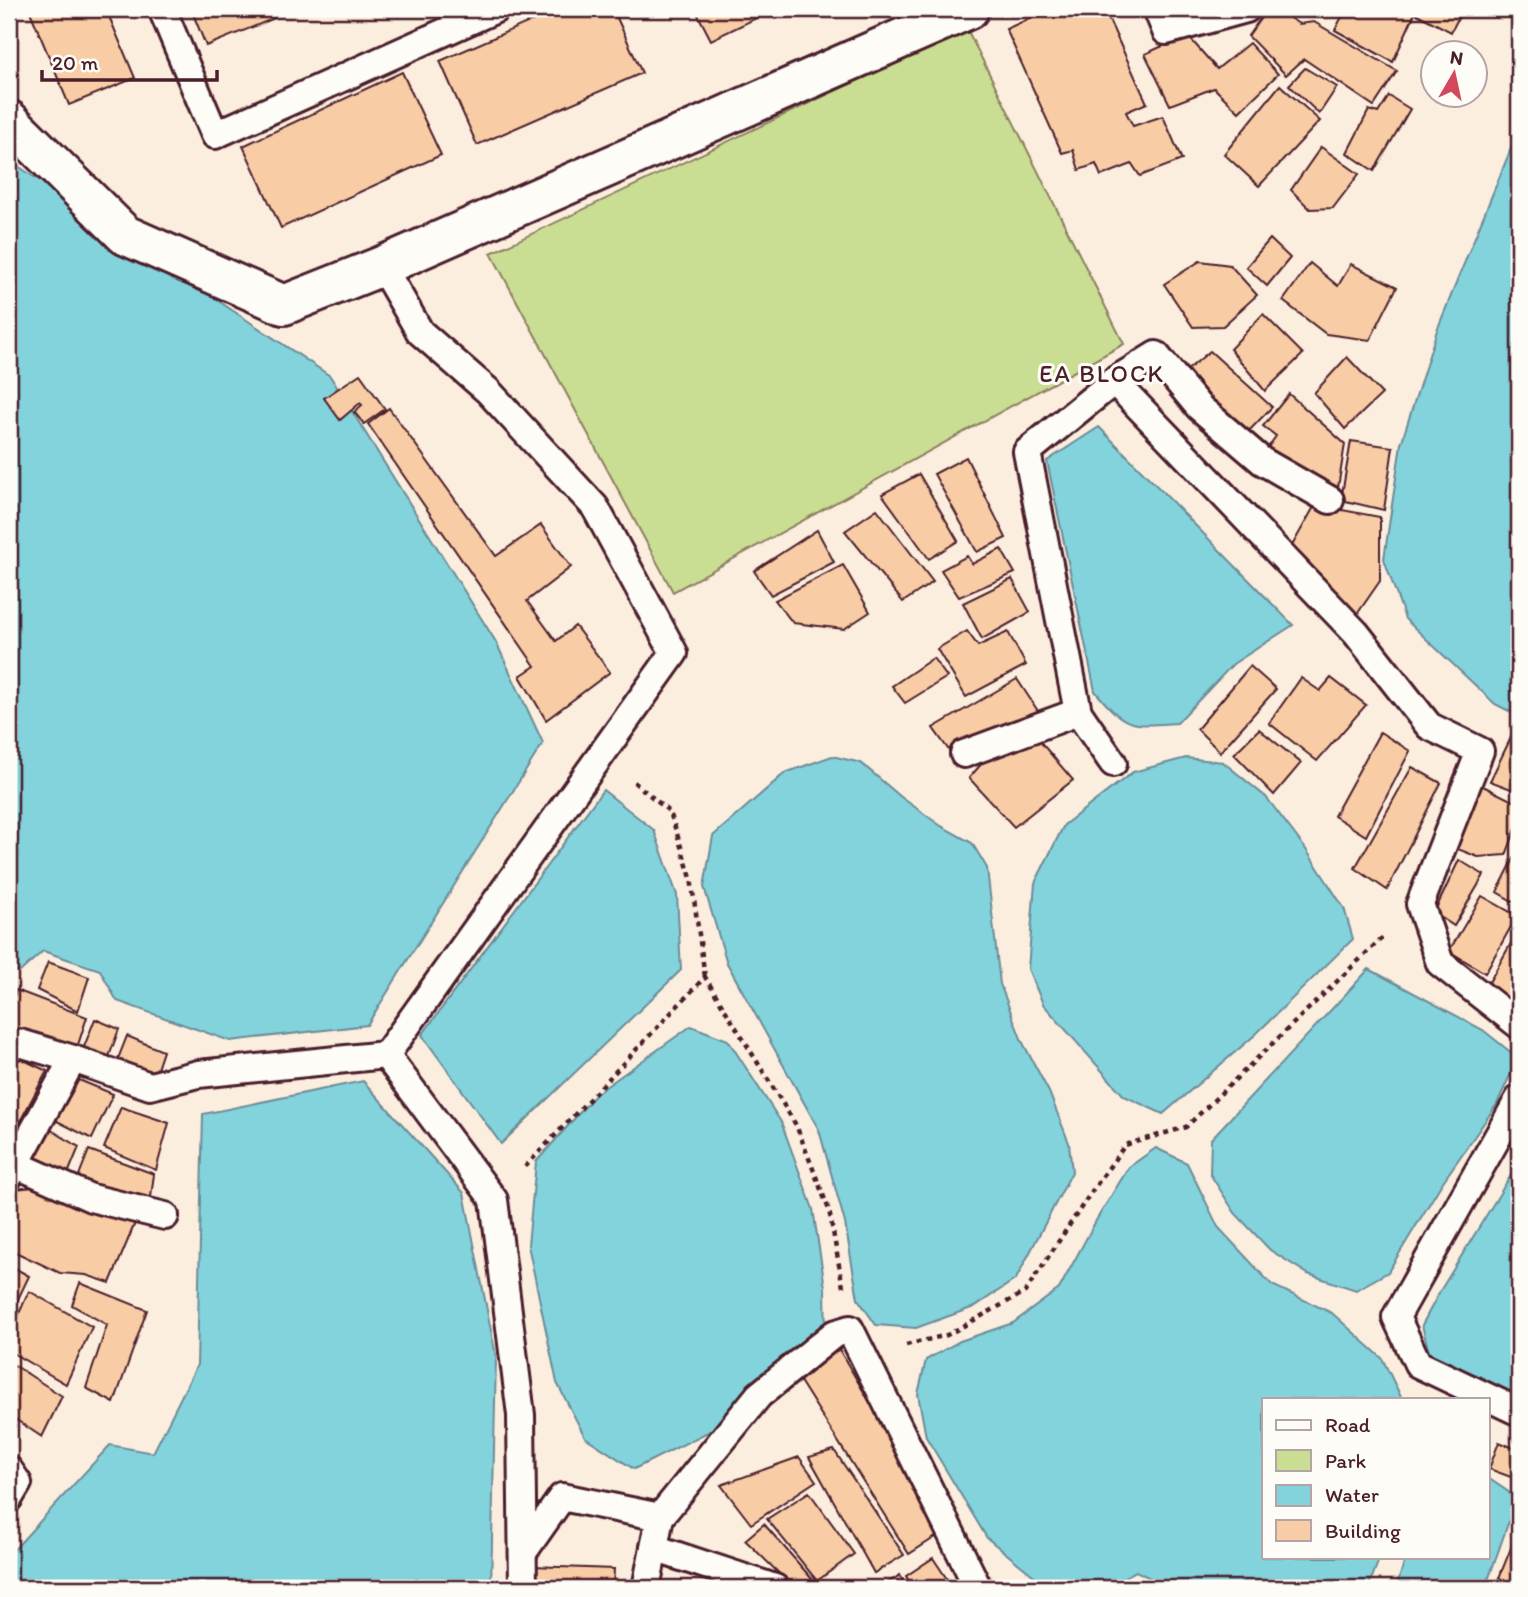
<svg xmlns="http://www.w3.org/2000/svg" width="1528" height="1597" viewBox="0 0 1528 1597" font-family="Itim,sans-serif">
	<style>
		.green { fill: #cade93; stroke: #8a7e5f; stroke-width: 2 }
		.water { fill: #83d3dd; stroke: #6c8b96; stroke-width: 2 }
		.building { fill: #f8cda6; stroke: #4a1f2b; stroke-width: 2 }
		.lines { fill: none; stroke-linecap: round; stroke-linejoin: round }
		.service-casing { stroke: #4a1f2b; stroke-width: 32 }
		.minor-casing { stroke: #4a1f2b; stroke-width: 44 }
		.path { stroke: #4a1f2b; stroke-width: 4.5; stroke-dasharray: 5 5; stroke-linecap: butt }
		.service { stroke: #fdfcf7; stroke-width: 26 }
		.minor { stroke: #fdfcf7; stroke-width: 38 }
		.labels { text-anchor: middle; stroke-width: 6; stroke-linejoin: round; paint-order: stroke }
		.neighbourhood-label { font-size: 24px; letter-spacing: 2px; fill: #4a1f2b; stroke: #fdfcf7 }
	</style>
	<rect width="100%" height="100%" fill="#fceedf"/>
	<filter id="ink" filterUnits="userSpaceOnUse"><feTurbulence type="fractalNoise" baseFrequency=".0143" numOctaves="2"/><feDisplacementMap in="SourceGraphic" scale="14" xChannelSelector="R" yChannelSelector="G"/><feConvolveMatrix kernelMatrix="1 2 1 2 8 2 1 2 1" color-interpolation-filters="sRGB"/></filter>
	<g filter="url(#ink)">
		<polygon class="green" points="967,29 1124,344 673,592 491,253"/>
		<g class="water">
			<polygon points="1519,129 1519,709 1513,713 1495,704 1405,619 1384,559 1401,444 1437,330"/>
			<polygon points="9,160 330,376 496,642 543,743 367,1025 230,1041 117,1001 100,970 43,951 20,972 9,970"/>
			<path d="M1099 427 1293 625 1233 664 1177 723C1131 726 1126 729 1095 691L1047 461Z"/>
			<polygon points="832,756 861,763 901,797 941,826 972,843 987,868 1000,984 1022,1041 1049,1092 1069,1143 1072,1172 1016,1279 974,1307 916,1328 876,1325 858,1299 845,1223 819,1130 727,963 704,887 713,836 785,773"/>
			<polygon points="1186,758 1223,762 1266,797 1305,848 1344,908 1353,939 1255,1035 1163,1114 1124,1096 1043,1004 1028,969 1035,883 1064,825 1133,772"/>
			<polygon points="603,790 654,830 677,895 681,970 501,1144 422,1035"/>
			<polygon points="1369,969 1483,1030 1518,1058 1497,1104 1442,1183 1388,1272 1356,1290 1308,1274 1270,1250 1235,1213 1210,1174 1211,1139"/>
			<polygon points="691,1026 728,1040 781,1122 813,1209 825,1287 826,1336 714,1429 634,1469 585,1437 557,1383 528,1245 536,1162 597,1093"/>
			<polygon points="363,1081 464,1193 496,1356 491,1588 9,1588 10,1554 110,1445 153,1453 197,1365 203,1114"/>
			<polygon points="1156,1148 1187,1163 1218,1227 1272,1285 1332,1313 1382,1358 1402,1399 1264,1399 1264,1557 1380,1557 1368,1588 1170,1588 1136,1571 1103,1588 1049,1588 987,1538 926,1437 918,1394 926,1360 960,1341 1013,1323 1059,1289 1098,1217 1129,1167"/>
			<polygon points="1519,1162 1519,1411 1452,1379 1429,1353 1422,1325 1440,1291"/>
			<polygon points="1488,1478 1510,1493 1515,1504 1486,1586 1491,1588 1396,1588 1406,1557 1488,1557"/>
		</g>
		<g class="building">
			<polygon points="29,9 106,9 135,78 69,105"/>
			<polygon points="191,9 271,9 275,18 206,46"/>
			<polygon points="559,9 613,9 642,73 477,145 440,61"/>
			<polygon points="695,9 775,9 711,40"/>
			<polygon points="1051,9 1104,9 1147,103 1126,112 1133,126 1163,116 1182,160 1140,176 1132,164 1101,176 1096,164 1079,170 1073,150 1062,153 1006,29"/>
			<polygon points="1346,9 1463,9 1451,32 1415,13 1393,62 1335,30"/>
			<polygon points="1279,11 1299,24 1314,22 1397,71 1374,106 1304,59 1286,75 1248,36 1265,12"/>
			<polygon points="1187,35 1217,69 1249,43 1278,74 1239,112 1214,88 1170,105 1145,54"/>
			<polygon points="1305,68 1337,87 1319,114 1289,85"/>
			<polygon points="402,72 441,155 281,228 243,146"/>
			<polygon points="1280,85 1320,121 1259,186 1224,154"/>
			<polygon points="1389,96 1410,109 1374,171 1347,153 1369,110 1378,113"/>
			<polygon points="1321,147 1359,174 1333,208 1310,209 1291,190"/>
			<polygon points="1270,239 1290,258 1267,286 1246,267"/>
			<polygon points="1200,261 1230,265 1257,295 1223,326 1193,327 1164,284"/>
			<polygon points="1310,263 1338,286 1351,264 1397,287 1370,340 1326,334 1283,301"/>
			<polygon points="1263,314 1303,354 1265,391 1230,349"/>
			<polygon points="1210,351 1272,407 1245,435 1186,371"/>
			<polygon points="1347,357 1382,394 1345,429 1314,393"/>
			<polygon points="360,374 385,409 364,424 354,412 362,405 360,403 340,420 324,398"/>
			<polygon points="1289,394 1345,444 1337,494 1265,452 1276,436 1263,426"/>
			<polygon points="389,408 496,556 541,525 571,567 527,601 556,641 575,626 610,672 546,720 520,676 535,666 368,424"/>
			<polygon points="1351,441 1393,447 1384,510 1341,500"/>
			<polygon points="966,457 1006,538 977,552 934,474"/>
			<polygon points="919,474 958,541 929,559 882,494"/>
			<polygon points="1315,505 1380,517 1380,581 1353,620 1289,551"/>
			<polygon points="877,509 933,582 903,602 845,531"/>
			<polygon points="817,530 834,562 771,595 754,571"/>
			<polygon points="1001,549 1015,573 959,597 941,570 967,556 972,564"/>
			<polygon points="843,565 870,612 844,629 793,623 775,600"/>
			<polygon points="1012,579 1030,612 982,639 963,603"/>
			<polygon points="967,631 978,646 1008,632 1026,665 966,697 937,649"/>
			<polygon points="933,658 947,677 905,703 892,686"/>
			<polygon points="1250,666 1276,689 1220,752 1197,729"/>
			<polygon points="1301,678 1320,691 1331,678 1366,705 1317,761 1269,723"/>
			<polygon points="1017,679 1040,714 953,756 933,728"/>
			<polygon points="1519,721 1519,792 1490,781"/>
			<polygon points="1259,729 1301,763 1274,795 1234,754"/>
			<polygon points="1380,732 1410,751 1366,836 1334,816"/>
			<polygon points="1037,738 1073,780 1014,827 969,778 991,753"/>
			<polygon points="1412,767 1441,783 1387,890 1355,868"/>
			<polygon points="1475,782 1519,804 1519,821 1506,855 1478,857 1450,846"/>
			<polygon points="1519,849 1519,905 1497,892"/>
			<polygon points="1459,860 1484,875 1454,926 1434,913"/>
			<polygon points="1482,896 1517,916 1485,973 1449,951"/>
			<polygon points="1519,929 1519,1006 1488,984"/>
			<polygon points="48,962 89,977 78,1011 37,990"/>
			<polygon points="16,990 87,1017 75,1054 9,1029 9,1013"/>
			<polygon points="95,1019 119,1029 107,1062 82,1052"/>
			<polygon points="127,1036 163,1051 154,1078 116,1064"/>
			<polygon points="11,1054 47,1071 16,1129 9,1125 9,1057"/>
			<polygon points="74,1078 113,1094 92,1139 55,1120"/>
			<polygon points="121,1107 169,1123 156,1170 104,1148"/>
			<polygon points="48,1128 79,1147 65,1181 31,1164"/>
			<polygon points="89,1150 154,1174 150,1205 76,1183"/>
			<polygon points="34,1187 135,1223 110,1283 86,1275 60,1273 9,1249 9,1209 15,1189"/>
			<polygon points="9,1265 29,1276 9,1318"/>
			<polygon points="80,1283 147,1310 114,1403 86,1388 107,1325 72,1305"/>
			<polygon points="29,1291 92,1327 66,1384 9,1351 9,1336"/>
			<polygon points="833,1339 945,1531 909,1554 793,1370"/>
			<polygon points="14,1365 62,1396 42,1437 9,1415 9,1376"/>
			<polygon points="1499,1442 1519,1450 1519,1480 1489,1469"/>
			<polygon points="834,1450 904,1555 874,1573 809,1457"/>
			<polygon points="799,1457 816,1481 751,1524 721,1485"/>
			<polygon points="809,1492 854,1554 817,1581 767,1519"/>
			<polygon points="764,1524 812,1579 801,1588 794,1588 745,1540"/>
			<polygon points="1519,1528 1519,1586 1499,1578"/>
			<polygon points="933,1558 953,1588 913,1588 906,1576"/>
			<polygon points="531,1566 614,1569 613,1588 530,1588"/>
			<polygon points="900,1575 907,1588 880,1588"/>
		</g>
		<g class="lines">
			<defs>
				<g id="service">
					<polyline points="162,9 215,135 496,9"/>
					<polyline points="1157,9 1166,31 1246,9"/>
					<polyline points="382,266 420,332 488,391 595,507 674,653 386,1055"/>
					<polyline points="1114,381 1356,633 1429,726 1480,751 1420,904 1440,963 1519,1025"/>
					<polyline points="964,754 1078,712"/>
					<polyline points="1113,763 1078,712 1027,452 1114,381 1156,355 1199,407 1262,461 1330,500"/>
					<polyline points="9,1048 20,1043 73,1059 9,1176"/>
					<polyline points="73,1059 150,1086 198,1074 386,1055 494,1200 521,1415 523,1588"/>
					<polyline points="1519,1099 1396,1317 1418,1364 1519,1412"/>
					<polyline points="15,1164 91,1198 165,1216"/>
					<polyline points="9,1470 18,1483 9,1498"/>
					<polyline points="660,1517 759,1395 834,1334 850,1329 978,1588"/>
					<polyline points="654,1548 775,1588"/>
					<polyline points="524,1551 562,1497 660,1517 646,1588"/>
				</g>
				<polyline id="minor" points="9,120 125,235 284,305 382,266 969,9"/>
			</defs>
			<use href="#service" class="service-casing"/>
			<use href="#minor" class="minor-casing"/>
			<g class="path">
				<polyline points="634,782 670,812 691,878 705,977"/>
				<polyline points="525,1167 705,977 796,1125 829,1210 843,1287"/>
				<polyline points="906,1345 947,1335 1025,1292 1092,1191 1125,1145 1186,1127 1383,937"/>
			</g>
			<use href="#service" class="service"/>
			<use href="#minor" class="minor"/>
		</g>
	</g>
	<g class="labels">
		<g class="neighbourhood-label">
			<text x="1102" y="382">EA BLOCK</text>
		</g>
	</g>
	<rect width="1528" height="1597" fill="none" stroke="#fdfcf7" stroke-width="35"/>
	<rect x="18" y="18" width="1493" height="1562" fill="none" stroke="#4a1f2b" stroke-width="2.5" filter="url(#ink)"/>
	<rect x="1262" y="1398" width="228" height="161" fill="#fdfcf7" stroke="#b5a4a5" stroke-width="2"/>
	<rect x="1276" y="1420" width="35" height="10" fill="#fdfcf7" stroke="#b5a4a5" stroke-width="2"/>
	<text x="1325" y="1432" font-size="21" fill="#4a1f2b">Road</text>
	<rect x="1276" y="1450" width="35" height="21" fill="#cade93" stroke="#b5a4a5" stroke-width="2"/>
	<text x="1325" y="1468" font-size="21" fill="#4a1f2b">Park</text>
	<rect x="1276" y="1485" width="35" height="21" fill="#83d3dd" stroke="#b5a4a5" stroke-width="2"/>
	<text x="1325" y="1502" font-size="21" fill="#4a1f2b">Water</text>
	<rect x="1276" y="1520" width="35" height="21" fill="#f8cda6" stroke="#b5a4a5" stroke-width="2"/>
	<text x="1325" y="1538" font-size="21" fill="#4a1f2b">Building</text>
	<g transform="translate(1454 74) rotate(9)"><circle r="33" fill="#fdfcf7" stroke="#b5a4a5" stroke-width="2"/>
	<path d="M0-5L12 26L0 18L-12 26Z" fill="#d1495b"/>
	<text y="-10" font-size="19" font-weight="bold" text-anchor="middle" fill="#4a1f2b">N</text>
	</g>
	<path d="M42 70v10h175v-10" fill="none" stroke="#4a1f2b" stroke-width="3.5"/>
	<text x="52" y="70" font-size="21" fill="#4a1f2b" stroke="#fdfcf7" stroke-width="5" paint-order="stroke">20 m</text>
</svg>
